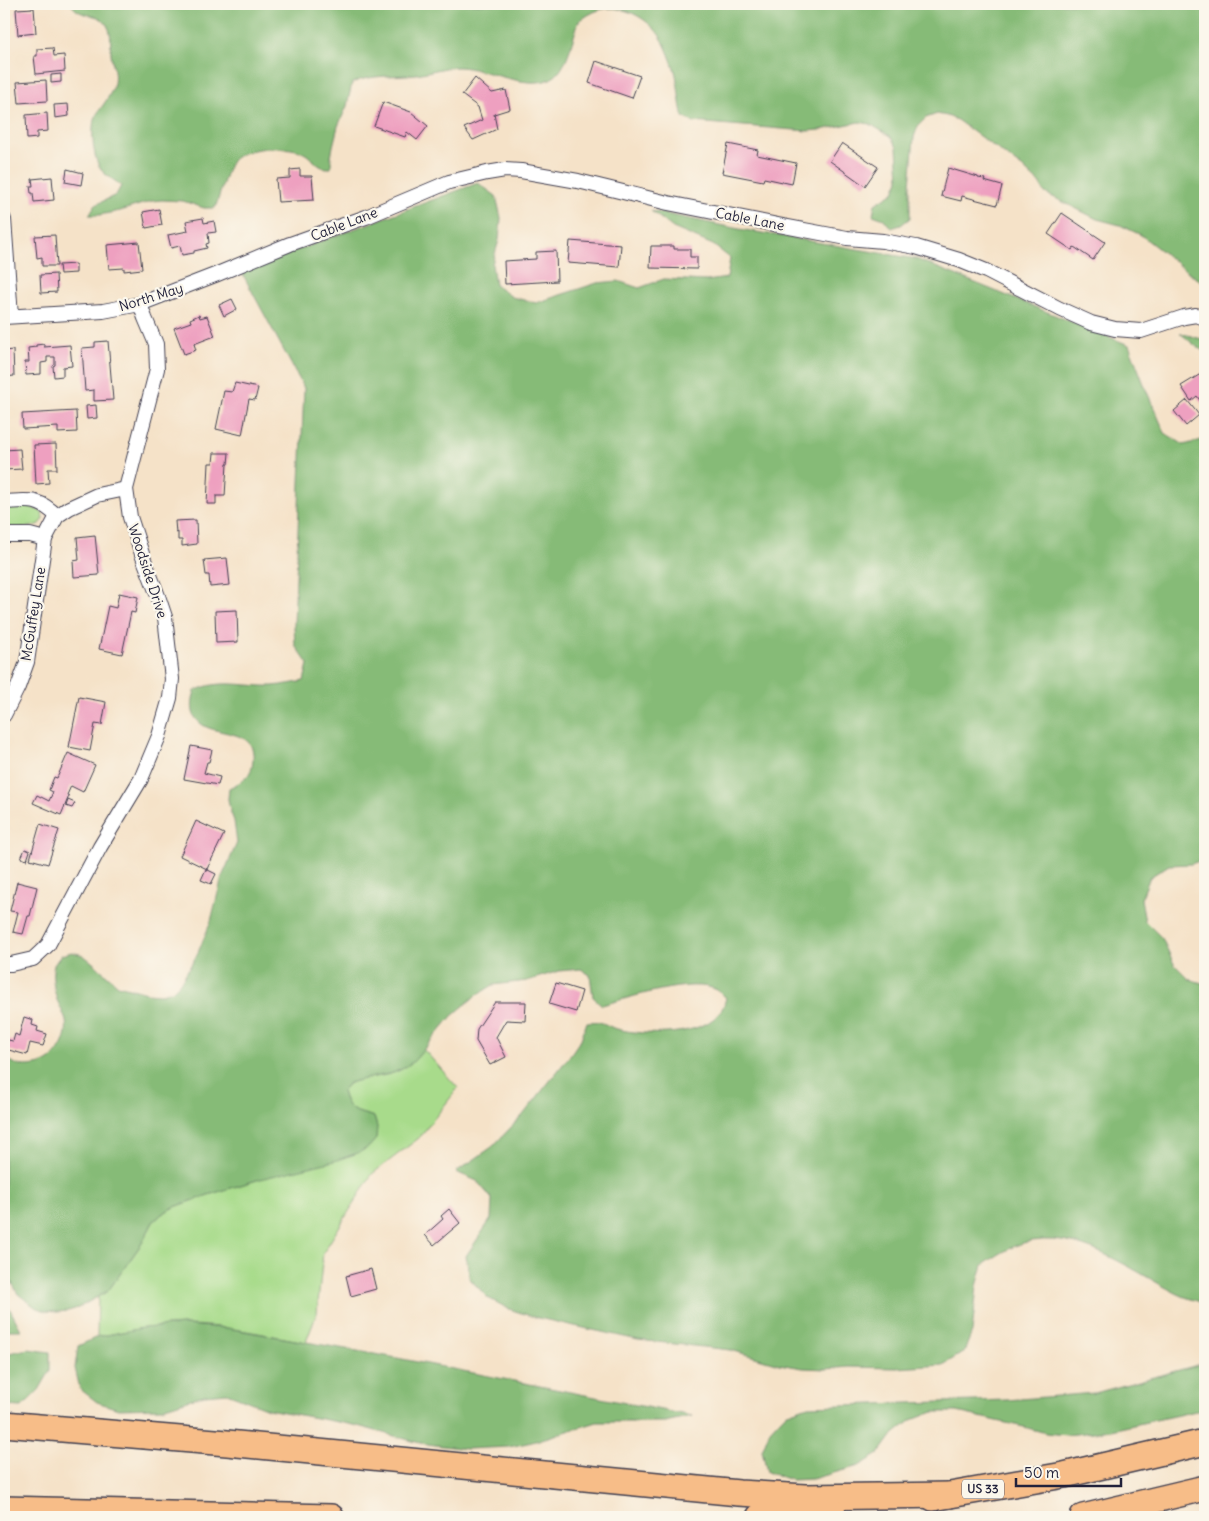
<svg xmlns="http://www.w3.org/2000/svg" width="1209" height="1521" viewBox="0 0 1209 1521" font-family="Delius,sans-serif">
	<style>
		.green { fill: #a8db8b; stroke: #657e63 }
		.forest { fill: #86bb77; stroke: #546e59 }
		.building { fill: #eea0c0 }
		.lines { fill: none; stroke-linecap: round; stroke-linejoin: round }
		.minor-casing { stroke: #423f50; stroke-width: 16 }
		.motorway-casing { stroke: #423f50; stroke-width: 28 }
		.minor { stroke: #fff; stroke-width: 14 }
		.motorway { stroke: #f7bd88; stroke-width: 25 }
		.labels { text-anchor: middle; stroke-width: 4.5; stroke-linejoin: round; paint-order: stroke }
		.shield { fill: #fbf7ec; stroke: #636270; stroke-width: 1 }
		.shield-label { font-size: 12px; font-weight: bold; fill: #22223b }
		.street-label { font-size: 14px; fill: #22223b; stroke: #fbf7ec }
	</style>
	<rect width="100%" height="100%" fill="#fbf7ec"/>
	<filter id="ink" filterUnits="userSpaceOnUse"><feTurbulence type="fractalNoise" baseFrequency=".02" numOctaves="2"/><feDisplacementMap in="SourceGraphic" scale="10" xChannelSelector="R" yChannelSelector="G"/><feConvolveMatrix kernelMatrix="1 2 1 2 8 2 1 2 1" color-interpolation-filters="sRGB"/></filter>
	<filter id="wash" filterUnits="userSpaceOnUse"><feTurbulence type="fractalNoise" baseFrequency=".0096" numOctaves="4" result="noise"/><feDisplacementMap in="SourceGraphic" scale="20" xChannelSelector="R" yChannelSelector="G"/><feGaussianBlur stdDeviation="1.12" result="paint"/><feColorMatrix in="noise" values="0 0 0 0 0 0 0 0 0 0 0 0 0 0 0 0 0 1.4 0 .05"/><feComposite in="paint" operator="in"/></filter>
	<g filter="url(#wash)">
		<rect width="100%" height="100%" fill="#f5e2c8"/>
		<g class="green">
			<polygon points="24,504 42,512 43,519 39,524 31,527 4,528 4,505"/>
			<path d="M424 1050 458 1088 419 1138 372 1174 323 1253 317 1313 306 1342C266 1335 225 1325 185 1325 155 1326 126 1331 97 1337L98 1296 108 1291 142 1243 153 1222 162 1214 172 1208 208 1195 260 1179 377 1127 374 1117C355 1111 347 1112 342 1091 344 1088 347 1085 350 1083 362 1076 379 1078 393 1073 405 1069 415 1060 424 1050Z"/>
		</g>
		<g class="forest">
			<path d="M71 4H1205V230L1199 240 1205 247V283L1200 281 1183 268 1141 235 1120 225 1097 219 1045 193 1039 183 1022 167 957 120 947 116 937 114 926 118 918 126 914 137 910 185V218L901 225 891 228 884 219 873 215 875 204 894 192 899 180 897 147 890 136 870 124 859 122 820 130 808 131 693 122 683 117C679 103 679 89 676 75 674 66 665 43 660 36 648 18 621 3 599 10 592 12 585 17 579 21 573 36 568 66 555 76 532 94 484 67 458 67 444 67 430 72 416 74 395 77 371 74 352 83L347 106 338 126 333 146 331 157V168C328 168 323 168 320 166 314 162 309 155 302 152 286 145 244 146 232 161 226 169 220 196 215 208H204L183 201 162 200 152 201 120 211 99 215H89L95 205 116 195 121 186C115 180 108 177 103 172 93 162 91 133 94 120 97 111 109 100 113 87 117 75 112 65 111 53 110 45 112 34 108 27 99 9 82 21 71 4Z"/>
			<path d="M478 183 496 196 501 218 499 240 492 264 495 285 512 297 536 303 597 283 618 281 639 288 664 279 707 281 727 278 730 258 713 245 673 228 651 211 739 229 916 259 1129 345 1147 392 1165 433 1184 445 1205 439V859L1191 864 1169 865 1150 877 1141 899 1145 921 1162 938 1174 964 1189 979 1205 984V1304C1196 1300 1185 1298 1176 1293 1131 1270 1078 1228 1023 1243 1008 1248 996 1256 983 1265L977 1286 972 1332 964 1352 943 1365 897 1368 849 1367 826 1369 803 1368 779 1364 731 1350 638 1340 534 1317 509 1309 488 1298 470 1279 466 1256 491 1219 492 1199 477 1181 456 1172 492 1147 523 1115 568 1058 581 1039 587 1022C591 1022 595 1021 599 1022 605 1023 611 1028 617 1029 644 1036 706 1038 722 1009 724 1006 725 1001 726 998 723 995 720 991 717 990 692 977 629 998 602 1005L593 997 590 975 581 969 559 971 527 981 493 985 474 997 452 1016 414 1061 404 1068 393 1073 360 1080 349 1083 342 1091C347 1112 355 1111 374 1117L377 1127 376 1139 369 1147 358 1153 334 1161 260 1179 208 1195 172 1208 162 1214 153 1222 142 1243 108 1291 78 1308 68 1311 57 1312 46 1311 35 1307 18 1294 4 1268V1057C16 1066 24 1068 40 1064 57 1060 69 1038 66 1021 64 1014 60 1007 57 1000 54 990 51 975 54 965 56 962 59 958 61 955L72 952 83 955 92 962 118 985 147 993 161 994 172 991 180 983 197 955 211 921 222 877 237 843 234 821 230 810 228 799 229 788C243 781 252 777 253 760 257 726 213 738 198 721 190 713 192 701 195 691 218 678 247 687 273 686 283 685 294 683 304 681L308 664 295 645 294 625 304 388 241 271Z"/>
			<polygon points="1180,333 1205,340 1205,352 1197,347"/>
			<polygon points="4,1298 21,1330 4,1330"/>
			<polygon points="185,1325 227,1328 397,1358 692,1416 665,1422 597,1422 532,1442 509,1447 466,1449 420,1443 354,1425 268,1409 227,1393 204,1395 162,1408 118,1409 97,1402 80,1389 75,1368 78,1346 97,1337 142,1328"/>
			<polygon points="28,1349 50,1352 50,1371 39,1390 22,1407 4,1406 4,1354"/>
			<polygon points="1205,1363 1205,1409 1111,1430 1067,1435 1046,1433 1024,1427 957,1412 933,1412 912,1420 892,1436 879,1454 859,1466 812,1479 791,1480 767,1472 762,1450 770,1430 785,1414 808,1406 1007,1400 1095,1393"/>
		</g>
		<g id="blocks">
			<g class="building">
				<polygon points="34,8 36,33 18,35 16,9"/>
				<polygon points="53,48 54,56 64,55 65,71 36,74 34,56 37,56 37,49"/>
				<polygon points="596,61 640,76 632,98 589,83"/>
				<polygon points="61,74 61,82 51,83 51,75"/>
				<polygon points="475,78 492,93 506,90 510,109 494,114 497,129 473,140 464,128 482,120 478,107 462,95"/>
				<polygon points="46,80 47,101 19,103 17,82"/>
				<polygon points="383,102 411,112 428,126 417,140 407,132 405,137 374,126"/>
				<polygon points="68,104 69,116 55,118 54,105"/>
				<polygon points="47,113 48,131 37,132 37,138 27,139 26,115"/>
				<polygon points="842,143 878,167 865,186 830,161"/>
				<polygon points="728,144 758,150 757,155 796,163 792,184 764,178 763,181 722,173"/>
				<polygon points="948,168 978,177 978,178 985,179 984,181 1002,186 997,205 962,196 961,201 941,196"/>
				<polygon points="67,169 83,173 81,185 65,182"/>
				<polygon points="300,169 300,176 312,176 314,200 278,202 276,179 290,178 290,170"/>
				<polygon points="52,177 54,200 34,202 33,193 31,193 30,186 33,186 32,179"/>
				<polygon points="159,209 162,225 146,228 143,212"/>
				<polygon points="1062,213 1105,242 1093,260 1074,247 1072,250 1048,234"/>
				<polygon points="203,218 204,223 214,221 216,232 208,233 209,243 206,244 207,248 194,251 194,253 182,255 180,246 171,248 168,235 188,231 186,221"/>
				<polygon points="55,235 57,266 42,266 42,257 37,258 35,236"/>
				<polygon points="570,241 621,245 619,267 568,263"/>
				<polygon points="139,242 142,269 124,271 124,268 109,269 107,245"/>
				<polygon points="651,246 674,246 674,249 690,249 690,257 697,257 697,269 650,268"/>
				<polygon points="556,251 557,281 505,284 504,261 536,259 536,252"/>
				<polygon points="76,264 76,273 60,274 59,265"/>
				<polygon points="56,274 57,292 41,293 40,275"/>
				<polygon points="232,299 237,309 224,316 219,305"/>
				<polygon points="199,315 200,318 207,316 215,336 194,344 196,350 184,354 174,328 191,322 190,319"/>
				<polygon points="108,341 113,400 94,401 94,390 85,391 82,348 95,347 95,342"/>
				<polygon points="44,344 44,347 70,345 72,366 63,367 63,376 54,377 53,366 55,365 55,357 47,357 47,362 41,363 41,374 26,375 25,362 29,362 28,348 36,347 36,345"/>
				<polygon points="13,350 14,376 4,377 4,351"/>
				<polygon points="1204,372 1205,374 1205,408 1197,396 1191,401 1181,386"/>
				<polygon points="235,383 258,388 255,400 249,399 242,435 216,429 224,391 232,392"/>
				<polygon points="1187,400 1199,415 1186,426 1174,411"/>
				<polygon points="96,405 97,418 87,419 86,406"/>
				<polygon points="76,411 77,432 58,433 58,427 23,429 22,414"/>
				<polygon points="56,444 57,469 48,469 49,483 36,484 34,445"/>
				<polygon points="20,449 22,469 4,470 4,450"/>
				<polygon points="214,453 229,453 228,464 227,464 225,496 216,496 216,504 207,504 209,463 213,463"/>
				<polygon points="196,520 197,544 182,546 182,540 178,540 178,532 176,533 175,521"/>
				<polygon points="95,535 99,575 74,577 73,561 79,560 77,537"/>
				<polygon points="227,558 230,585 210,587 209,575 206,575 204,560"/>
				<polygon points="119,593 138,597 135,613 131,612 122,654 99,649 108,606 116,608"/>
				<polygon points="237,610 238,642 216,643 215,611"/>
				<polygon points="79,697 106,702 102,725 95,724 90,751 69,747"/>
				<polygon points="191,746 212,750 209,762 207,762 204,773 220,777 218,785 184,779"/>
				<polygon points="68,753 95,765 83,792 71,786 67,795 69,796 61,815 33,803 37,795 49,801 53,792 49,790 54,777 57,778"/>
				<polygon points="68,800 75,803 72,808 66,806"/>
				<polygon points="196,821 224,834 207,869 180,856"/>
				<polygon points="40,824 59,830 48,864 30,859"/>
				<polygon points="25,849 30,851 27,860 21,858"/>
				<polygon points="206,869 216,874 211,884 201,880"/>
				<polygon points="17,882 37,887 30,916 28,916 23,934 13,932 18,912 10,911"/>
				<polygon points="556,983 582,991 576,1012 549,1004"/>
				<polygon points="495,1002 526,1002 525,1021 506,1020 496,1037 506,1057 490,1065 476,1041 477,1029"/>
				<polygon points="24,1017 33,1020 32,1025 38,1027 37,1031 47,1034 43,1046 30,1043 27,1055 5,1049 8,1040 13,1041 15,1034 19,1036"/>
				<polygon points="449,1209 460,1223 434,1245 425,1235 443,1219 441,1216"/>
				<polygon points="371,1269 376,1289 351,1296 346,1276"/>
			</g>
		</g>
	</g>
	<g filter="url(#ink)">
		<use href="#blocks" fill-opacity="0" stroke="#423f50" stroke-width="1"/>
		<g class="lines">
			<defs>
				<g id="minor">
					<polyline points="4,219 11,316"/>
					<polyline points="4,317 103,311 140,304 215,275 290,244 366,217 449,182 487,173 505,170 521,171 578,181 668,203 778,225 847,238 883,241 916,247 959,260 986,271 1060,309 1091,323 1115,329 1141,331 1184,317 1196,315 1205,318"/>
					<path d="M4 502C29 501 38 497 57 516"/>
					<polyline points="4,535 30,535 45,539"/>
					<polyline points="4,715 18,687 27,662 45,539 57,516 69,508 97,495 126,489"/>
					<polyline points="4,964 11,964 33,959 48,945 100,847 141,779 159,736 170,698 172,679 165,617 158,596 143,557 130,517 126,489 157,369 156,344 145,318 140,304"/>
				</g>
				<g id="motorway">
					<polyline points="4,1424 227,1443 739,1493 805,1497 949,1495"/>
					<polyline points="933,1498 1064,1475 1205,1442"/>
					<polyline points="4,1509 331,1517"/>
					<polyline points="759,1517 832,1511"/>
					<polyline points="1083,1517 1205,1488"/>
				</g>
			</defs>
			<use href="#minor" class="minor-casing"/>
			<use href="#motorway" class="motorway-casing"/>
			<use href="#minor" class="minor"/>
			<use href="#motorway" class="motorway"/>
		</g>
	</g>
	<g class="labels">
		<rect class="shield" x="962" y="1479.5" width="42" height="19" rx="4"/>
		<g class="shield-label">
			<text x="983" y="1493">US 33</text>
		</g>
		<g class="street-label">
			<text transform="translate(750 219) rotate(11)" y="5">Cable Lane</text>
			<text transform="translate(344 224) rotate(-21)" y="5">Cable Lane</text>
			<text transform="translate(151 297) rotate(-17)" y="5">North May</text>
			<text transform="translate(148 571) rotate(72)" y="5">Woodside Drive</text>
			<text transform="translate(33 614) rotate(-81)" y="5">McGuffey Lane</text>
		</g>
	</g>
	<rect width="1209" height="1521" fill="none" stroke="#fbf7ec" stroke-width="20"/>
	<path d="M1016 1478v8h105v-8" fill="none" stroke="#22223b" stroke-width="2.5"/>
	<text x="1024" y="1478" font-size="15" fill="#22223b" stroke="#fbf7ec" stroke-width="4" paint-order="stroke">50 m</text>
</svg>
